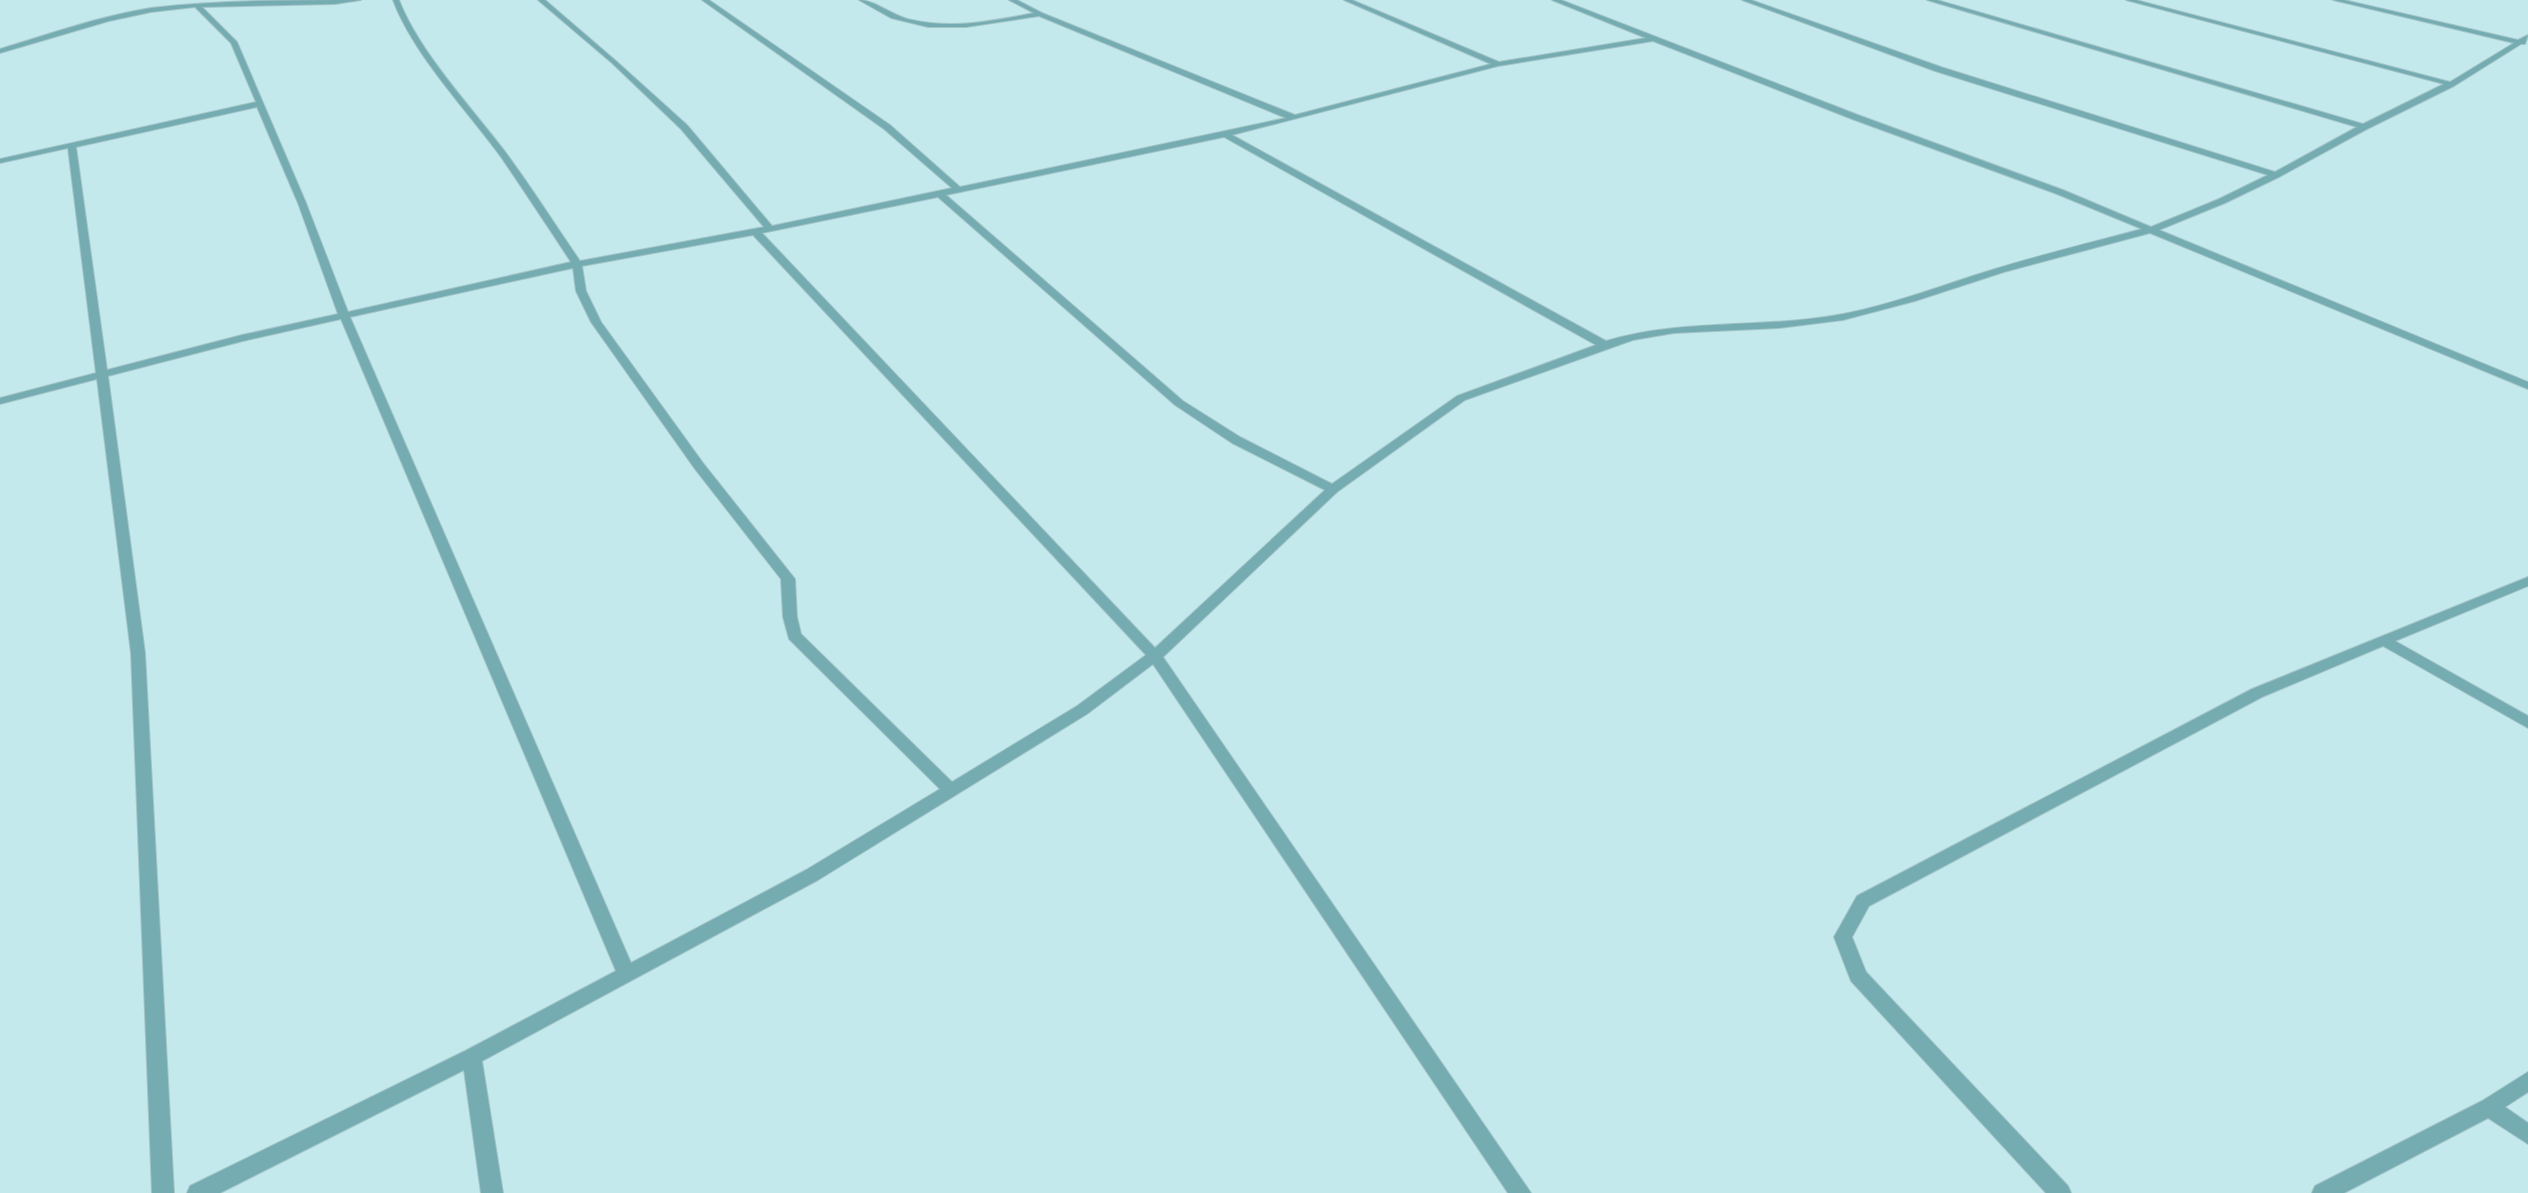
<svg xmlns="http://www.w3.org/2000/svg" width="2528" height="1193" viewBox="0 0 2528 1193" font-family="Jost,sans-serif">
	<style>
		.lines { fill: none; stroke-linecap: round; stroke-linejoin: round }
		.minor-casing { stroke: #a4c5c8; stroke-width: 2 }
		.minor { fill: #75acb2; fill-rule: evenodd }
	</style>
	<rect width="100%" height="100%" fill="#c3e9ed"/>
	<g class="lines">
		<defs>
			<g id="minor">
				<path d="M361 0 335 4 202 7 237 42 306 203 348 312 571 262C548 227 525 192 501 157 467 110 413 54 393 0H399C419 52 472 108 506 153 532 188 555 225 580 261L764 227 681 129 612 63 538 0H545L616 61 687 125 772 226 952 188 884 129 702 0H709L890 125 960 187 1286 118 1039 16 966 27H928L891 18 859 0C875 0 894 17 912 20 952 29 994 21 1034 13L1009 0H1017L1042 13 1295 115 1491 64 1344 0H1352L1499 62 1646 38 1552 0H1561L1858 115 2063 190 2151 227 2219 199 2268 175 1935 71 1742 0H1751L1941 67 2275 172 2357 127 1927 0H1937L2363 124 2444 84 2126 0H2136L2450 82 2514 43 2333 0H2344L2518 40 2528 35 2525 44H2521L2454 86 2367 129 2279 177 2225 203 2159 230 2528 382V389L2150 233 2004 272 1915 301 1843 320 1779 328 1674 333 1633 340 1465 400 1337 492 1163 657 1531 1193H1508L1153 664 1087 714 818 880 482 1061 503 1193H481L464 1070 220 1193H187L190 1186 465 1051 616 971 341 319 243 341 108 376 145 653 174 1193H152L131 653 97 379 0 404V398L96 373 68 148 0 163V159L256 102 231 43 195 7 151 12 109 21 0 53V49C50 34 100 16 151 8 220 0 292 0 361 0ZM1653 41 1852 119 2057 194 2142 229C2093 242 2044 254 1995 269 1945 284 1895 304 1843 314 1764 329 1683 318 1606 341L1232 135 1498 66ZM257 107 298 203 338 314 242 335 107 370 76 147ZM1224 137 1596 345 1457 396 1332 484 1240 437 1183 401 946 195ZM938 197 1175 405 1232 443 1325 490 1155 648 762 233ZM753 235 1146 655 1077 706 952 782 801 634 797 617 795 579 703 463 601 322 586 291 582 266ZM573 268 576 291 591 322 695 469 781 579 783 617 789 639 940 789 806 870 631 963 350 317Z"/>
				<polygon points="2528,577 2528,586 2395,641 2528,716 2528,728 2383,646 2262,697 1869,906 1852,937 1866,972 2068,1186 2071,1193 2046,1193 1851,981 1834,937 1857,896 2252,689"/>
				<polygon points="2528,1072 2528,1092 2505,1107 2528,1123 2528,1144 2488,1118 2344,1193 2312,1193 2315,1186 2482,1101"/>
			</g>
		</defs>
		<use href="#minor" class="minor-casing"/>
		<use href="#minor" class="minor"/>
	</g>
</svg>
